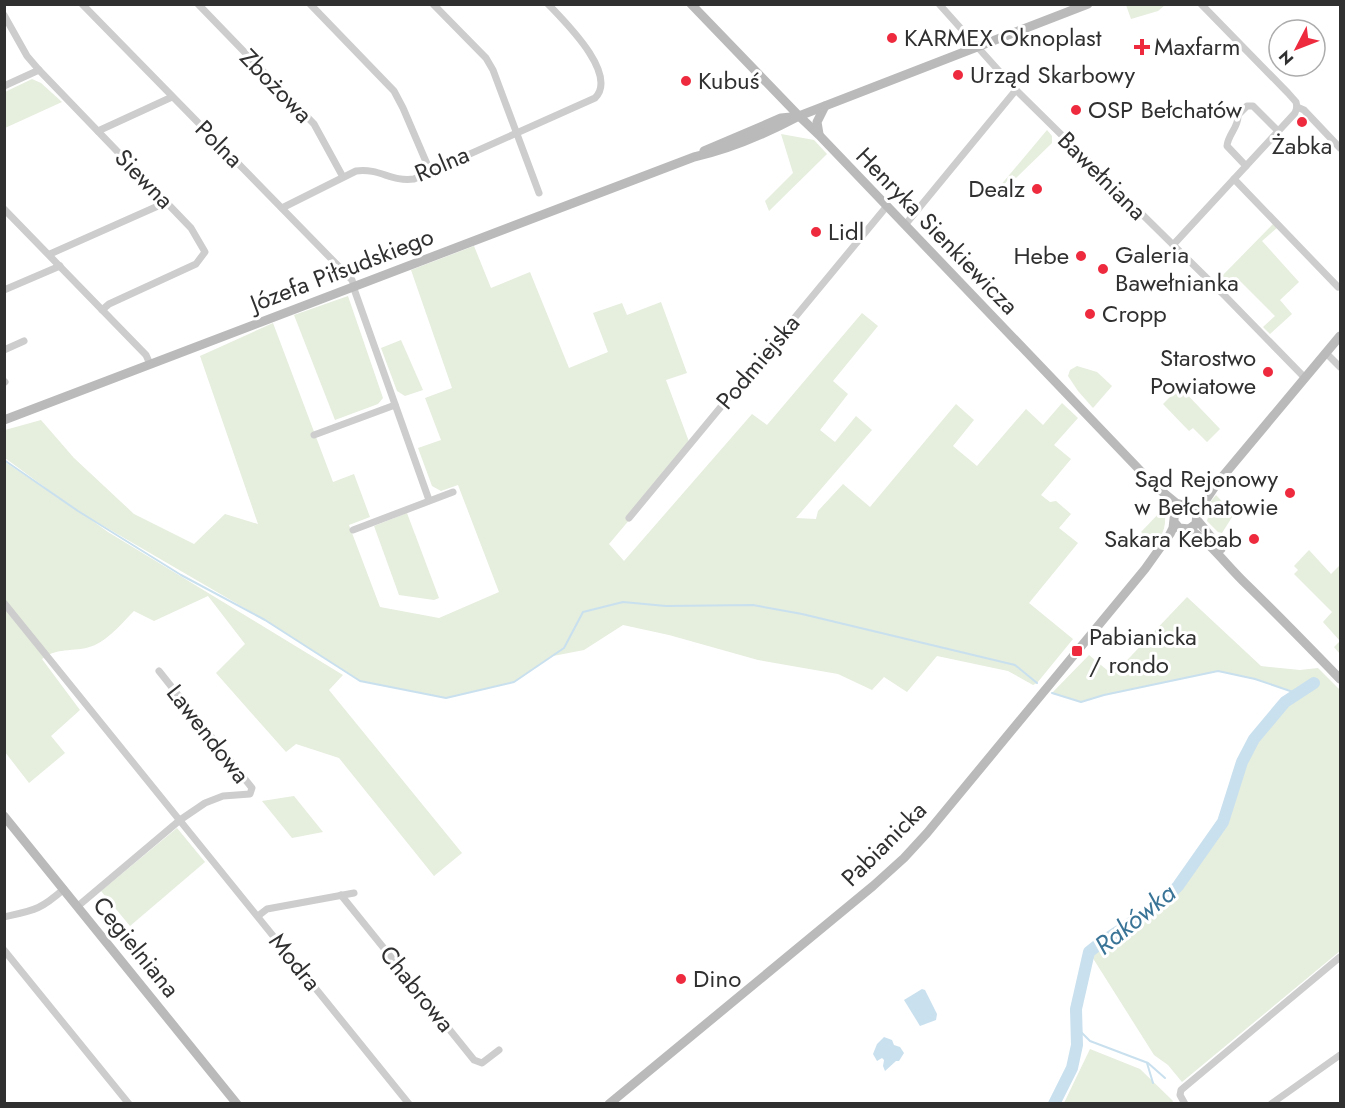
<svg xmlns="http://www.w3.org/2000/svg" width="1345" height="1108" viewBox="0 0 1345 1108" font-family="Jost,sans-serif">
	<style>
		.green { fill: #e6eede }
		.water { fill: #c9e0ee }
		.lines { fill: none; stroke-linecap: round; stroke-linejoin: round }
		.stream { stroke: #c9e0ee; stroke-width: 2 }
		.river { stroke: #c9e0ee; stroke-width: 12 }
		.street { stroke: #cdcdcd; stroke-width: 7 }
		.secondary { stroke: #bababa; stroke-width: 9 }
		.poi-dot { fill: #ee2b3e; stroke: #fff; stroke-width: 2 }
		.labels { text-anchor: middle; stroke-width: 6; stroke-linejoin: round; paint-order: stroke }
		.poi-label { font-size: 24px; fill: #303030; stroke: #fff; text-anchor: start }
		.street-label { font-size: 24px; fill: #303030; stroke: #fff }
		.water-label { font-size: 26px; font-style: italic; fill: #397497; stroke: #fff }
	</style>
	<rect width="100%" height="100%" fill="#fff"/>
	<g class="green">
		<polygon points="1126,5 1126,4 1165,5 1158,11 1131,19"/>
		<polygon points="32,79 41,83 62,102 5,128 5,92"/>
		<polygon points="1047,130 1052,136 1052,143 1016,178 1012,175 997,193 995,192"/>
		<polygon points="781,134 814,140 827,154 769,211 765,201 793,173"/>
		<polygon points="1274,223 1278,227 1262,241 1299,282 1280,300 1292,314 1270,334 1263,327 1275,316 1236,277 1229,283 1222,276"/>
		<path d="M474 246 491 288 530 272 569 368 608 352 593 313 622 303 627 315 661 302 687 373 666 380 691 447 609 544 624 561 752 414 767 425 862 313 878 326 833 381 848 394 820 430 835 442 856 416 872 430 796 518 816 519 818 511 843 484 870 507 956 404 974 420 953 446 977 466 1026 409 1043 425 1062 403 1078 418 1054 445 1071 459 1041 495 1050 502 1056 501 1071 514 1059 528 1078 543 1029 603 1073 639 1037 683 1033 685 1008 671 937 656 907 692 884 677 872 690 838 674 758 660 669 635 623 625 584 650 553 656 514 682 446 698 360 681 265 620 83 514 108 532 343 675 329 690 462 853 434 876 339 758 296 744 286 752 216 673 245 644 208 596 154 621 134 611C123 622 110 638 95 645 78 653 58 646 42 659L80 710 51 736 65 753 29 783 5 752V462L69 505 5 458V430L41 420 74 458 134 514 194 544 225 514 258 524 200 356 273 323 333 482 354 474 370 517 349 525 380 607 439 618 499 592 458 485 441 491 432 486 418 448 441 440 425 398 452 388 411 270Z"/>
		<polygon points="348,296 383,398 378,404 335,420 294,315"/>
		<polygon points="401,340 423,390 405,396 397,391 381,348"/>
		<polygon points="1077,366 1097,372 1112,386 1093,408 1078,391 1068,376 1070,370"/>
		<polygon points="1180,387 1220,429 1207,442 1193,428 1189,431 1163,404"/>
		<polygon points="1216,495 1234,514 1222,533 1218,532 1207,521 1210,510 1207,506"/>
		<path d="M1164 508C1167 525 1164 532 1155 546L1141 532Z"/>
		<polygon points="407,513 439,598 434,600 399,595 374,526"/>
		<polygon points="1309,550 1331,574 1340,565 1340,654 1334,647 1340,641 1323,622 1332,612 1294,574 1298,570 1294,566"/>
		<polygon points="1187,597 1261,666 1300,670 1318,668 1340,690 1340,951 1182,1082 1168,1065 1154,1055 1089,952 1099,944 1164,901 1178,886 1223,822 1242,762 1254,739 1285,702 1299,693 1255,679 1218,671 1104,695 1081,702 1052,693 1089,655 1113,675"/>
		<polygon points="294,796 323,832 292,838 262,801"/>
		<polygon points="177,828 205,862 130,926 101,891"/>
		<polygon points="1090,1049 1140,1069 1173,1101 1172,1103 1064,1103"/>
	</g>
	<g class="water">
		<polygon points="922,989 925,990 937,1014 936,1020 920,1026 904,1000"/>
		<polygon points="884,1037 892,1040 894,1045 900,1047 904,1053 899,1061 896,1061 885,1071 883,1066 884,1060 882,1058 877,1061 873,1054 877,1044"/>
	</g>
	<g class="lines">
		<g class="stream">
			<polyline points="4,460 78,511 181,575 265,620 360,681 446,698 514,682 564,648 583,612 623,602 666,606 753,605 802,614 1015,665 1037,683"/>
			<polyline points="1052,693 1081,702 1104,695 1218,671 1255,679 1299,694"/>
			<polyline points="1076,1027 1090,1041 1148,1063 1165,1078"/>
			<polyline points="1147,1063 1153,1083"/>
		</g>
		<polyline class="river" points="1054,1104 1072,1068 1077,1045 1076,1009 1089,952 1099,944 1164,901 1178,886 1223,822 1242,762 1254,739 1285,702 1314,683"/>
		<g class="street">
			<polyline points="82,4 352,280 354,286"/>
			<polyline points="198,4 314,124 343,177"/>
			<polyline points="310,4 394,91 403,108 430,171"/>
			<polyline points="433,4 486,58 493,70 539,193"/>
			<polyline points="939,4 1016,90 1225,296 1305,378"/>
			<polyline points="1201,4 1288,93 1296,102 1297,107"/>
			<polyline points="4,15 27,56 39,70 191,228 205,252 196,264 109,304 102,310"/>
			<polyline points="4,86 39,70"/>
			<polyline points="1297,107 1304,110 1340,148"/>
			<polyline points="98,131 172,97"/>
			<path d="M1246 166 1227 146C1228 134 1239 127 1238 115L1247 106H1253L1278 131"/>
			<polyline points="1234,179 1338,287"/>
			<path d="M282 208 356 171C381 168 390 182 414 179L595 98C619 74 564 21 548 4"/>
			<polyline points="4,209 146,355 150,364"/>
			<polyline points="905,225 1016,90"/>
			<polyline points="1173,245 1295,113 1297,107"/>
			<polyline points="50,254 167,202"/>
			<polyline points="353,286 429,500"/>
			<polyline points="4,290 60,266"/>
			<polyline points="4,350 24,341"/>
			<polyline points="1326,353 1340,367"/>
			<polyline points="4,381 5,382"/>
			<polyline points="314,435 395,405"/>
			<polyline points="629,518 887,206"/>
			<polyline points="353,530 453,492"/>
			<polyline points="4,603 409,1104"/>
			<polyline points="341,895 474,1060 482,1063 499,1050"/>
			<polyline points="78,906 180,820 205,803 223,796 250,794 252,788 159,671"/>
			<polyline points="258,916 267,909 354,893"/>
			<path d="M4 917C35 910 40 910 64 889"/>
			<polyline points="4,950 129,1104"/>
			<polyline points="1185,1104 1180,1095 1181,1090 1340,957"/>
			<polyline points="1271,1104 1340,1055"/>
		</g>
		<g class="secondary">
			<polyline points="691,4 799,116 819,135 1154,485 1176,503 1182,505"/>
			<polyline points="819,134 817,122 825,106"/>
			<polyline points="704,151 781,118 791,117"/>
			<path d="M4 420 694 157C731 149 765 134 799 116L1088 4"/>
			<polyline points="1197,513 1218,482 1340,336"/>
			<polyline points="1198,521 1221,549"/>
			<path d="M1189 529C1211 543 1227 566 1246 584 1278 615 1309 647 1340 679"/>
			<polyline points="4,816 237,1104"/>
			<polyline points="609,1104 873,886 904,858 927,833 1145,569 1170,534 1173,528 1175,510 1182,505 1188,505 1197,513 1196,524 1189,529 1179,528 1174,522"/>
		</g>
	</g>
	<g class="poi-dot">
		<circle cx="892" cy="38" r="6"/>
		<path d="M1139 38h6v6h6v6h-6v6h-6v-6h-6v-6h6z"/>
		<circle cx="958" cy="75" r="6"/>
		<circle cx="686" cy="81" r="6"/>
		<circle cx="1076" cy="110" r="6"/>
		<circle cx="1302" cy="122" r="6"/>
		<circle cx="1037" cy="189" r="6"/>
		<circle cx="816" cy="232" r="6"/>
		<circle cx="1081" cy="256" r="6"/>
		<circle cx="1103" cy="269" r="6"/>
		<circle cx="1090" cy="314" r="6"/>
		<circle cx="1268" cy="372" r="6"/>
		<circle cx="1290" cy="493" r="6"/>
		<circle cx="1254" cy="539" r="6"/>
		<rect x="1071" y="645" width="12" height="12" rx="3"/>
		<circle cx="681" cy="979" r="6"/>
	</g>
	<g class="labels">
		<g class="poi-label">
			<text x="904" y="46">KARMEX Oknoplast</text>
			<text x="1154" y="55">Maxfarm</text>
			<text x="970" y="83">Urząd Skarbowy</text>
			<text x="698" y="89">Kubuś</text>
			<text x="1088" y="118">OSP Bełchatów</text>
			<text x="1302" y="154" text-anchor="middle">Żabka</text>
			<text x="1025" y="197" text-anchor="end">Dealz</text>
			<text x="828" y="240">Lidl</text>
			<text x="1115" y="263">Galeria<tspan x="1115" dy="28">Bawełnianka</tspan></text>
			<text x="1069" y="264" text-anchor="end">Hebe</text>
			<text x="1102" y="322">Cropp</text>
			<text x="1256" y="366" text-anchor="end">Starostwo<tspan x="1256" dy="28">Powiatowe</tspan></text>
			<text x="1278" y="487" text-anchor="end">Sąd Rejonowy<tspan x="1278" dy="28">w Bełchatowie</tspan></text>
			<text x="1242" y="547" text-anchor="end">Sakara Kebab</text>
			<text x="1089" y="645">Pabianicka<tspan x="1089" dy="28">/ rondo</tspan></text>
			<text x="693" y="987">Dino</text>
		</g>
		<g class="street-label">
			<text transform="translate(276 86) rotate(46)" y="8">Zbożowa</text>
			<text transform="translate(219 144) rotate(45)" y="8">Polna</text>
			<text transform="translate(442 164) rotate(-23)" y="8">Rolna</text>
			<text transform="translate(1102 176) rotate(45)" y="8">Bawełniana</text>
			<text transform="translate(144 179) rotate(46)" y="8">Siewna</text>
			<text transform="translate(937 231) rotate(46)" y="8">Henryka Sienkiewicza</text>
			<text transform="translate(342 270) rotate(-21)" y="8">Józefa Piłsudskiego</text>
			<text transform="translate(758 362) rotate(-50)" y="8">Podmiejska</text>
			<text transform="translate(208 734) rotate(52)" y="8">Lawendowa</text>
			<text transform="translate(884 844) rotate(-45)" y="8">Pabianicka</text>
			<text transform="translate(136 947) rotate(51)" y="8">Cegielniana</text>
			<text transform="translate(295 962) rotate(51)" y="8">Modra</text>
			<text transform="translate(417 989) rotate(51)" y="8">Chabrowa</text>
		</g>
		<g class="water-label">
			<text transform="translate(1135 919) rotate(-39)" y="9">Rakówka</text>
		</g>
	</g>
	<rect width="1345" height="1108" fill="none" stroke="#303030" stroke-width="12"/>
	<g transform="translate(1297 48) rotate(228)"><circle r="28" fill="#ffffff" stroke="#acacac" stroke-width="1.5"/>
	<path d="M0-4.5L10 22L0 15L-10 22Z" fill="#ee2b3e"/>
	<text y="-9" font-size="16" font-weight="bold" text-anchor="middle" fill="#303030">N</text>
	</g>
</svg>
